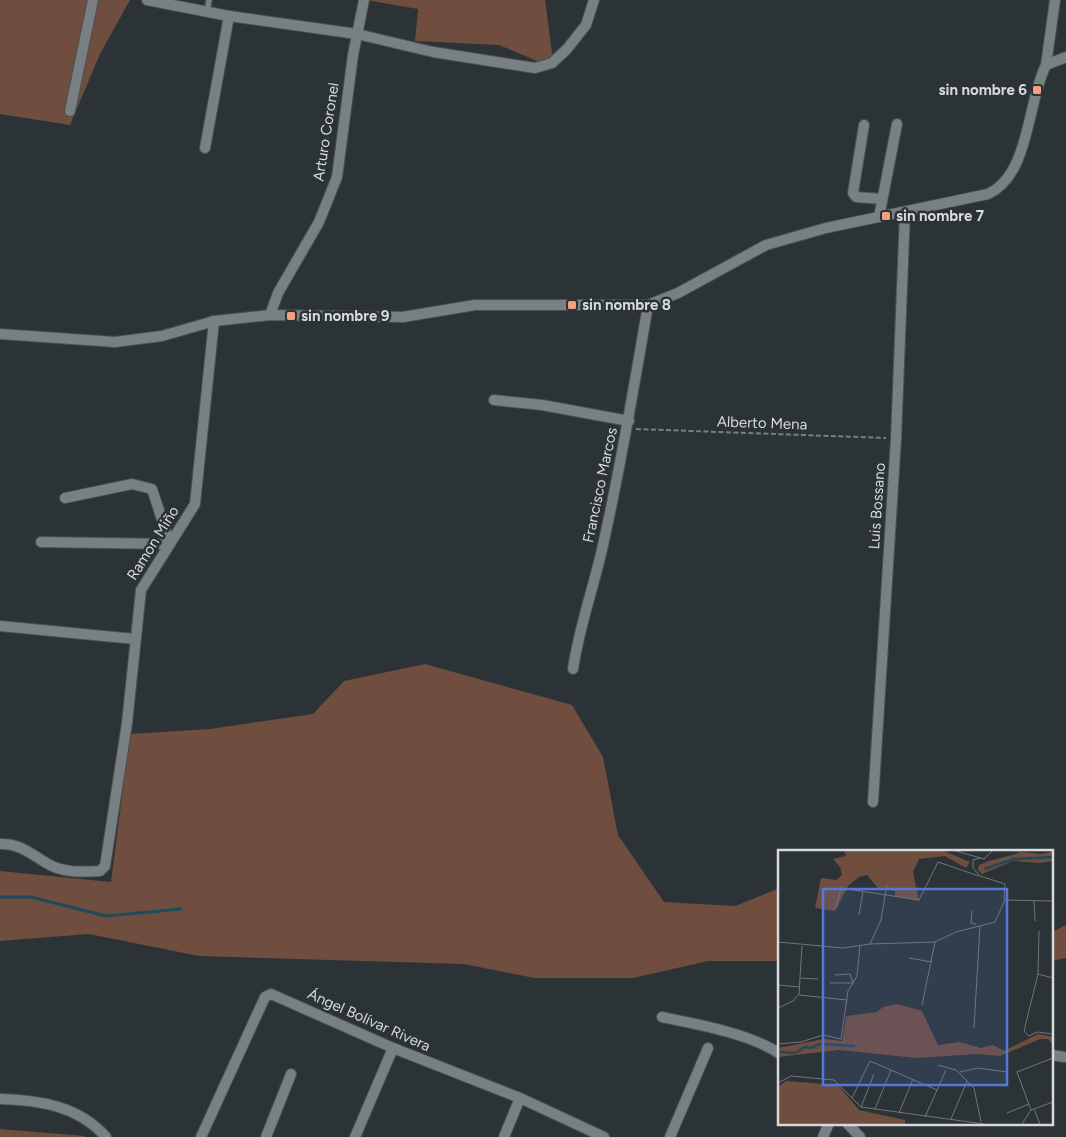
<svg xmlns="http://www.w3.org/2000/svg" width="1066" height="1137" viewBox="0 0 1066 1137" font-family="Figtree,sans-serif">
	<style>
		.green { fill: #6f4d3f }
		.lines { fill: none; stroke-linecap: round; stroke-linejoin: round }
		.stream { stroke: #1e4b5b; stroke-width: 3 }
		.lane-casing { stroke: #4a5053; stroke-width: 8 }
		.street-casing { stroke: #4a5053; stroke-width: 12 }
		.path { stroke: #787e81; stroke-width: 2; stroke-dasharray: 5 2.5; stroke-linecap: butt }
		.lane { stroke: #788084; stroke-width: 5 }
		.street { stroke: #788084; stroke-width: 10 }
		.poi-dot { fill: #f2a07f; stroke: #2c3336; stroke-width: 2 }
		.labels { text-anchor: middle; stroke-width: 5; stroke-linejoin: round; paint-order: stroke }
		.poi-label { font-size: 15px; font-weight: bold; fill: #d5dadc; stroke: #2c3336; text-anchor: start }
		.street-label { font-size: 15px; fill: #d5dadc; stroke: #2c3336 }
		.inset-river { fill: none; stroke: #1e4b5b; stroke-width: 2.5 }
		.inset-road { fill: none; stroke: #707678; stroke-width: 1 }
		.view { fill: #5478d9; fill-opacity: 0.15; stroke: #5478d9; stroke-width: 2.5 }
		.inset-edge { fill: none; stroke: #d5dadc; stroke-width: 2.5 }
	</style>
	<rect width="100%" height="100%" fill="#2c3336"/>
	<g class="green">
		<polygon points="0,0 130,0 100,54 70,125 0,114"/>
		<polygon points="366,0 545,0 554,68 499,45 415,41 418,9"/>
		<polygon points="425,664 572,705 603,757 618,835 664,902 735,906 780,888 780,961 708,961 633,978 534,978 464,964 199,956 89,934 0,941 0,871 111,882 130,734 210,729 313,714 344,681"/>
		<polygon points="1066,925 1066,958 1052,961 1052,932"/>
		<polygon points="0,1129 85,1136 85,1137 0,1137"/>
	</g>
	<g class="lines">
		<polyline class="stream" points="0,897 31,897 106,916 181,909"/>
		<defs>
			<polyline id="lane" points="207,12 209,0"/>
			<g id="street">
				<polyline points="147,0 229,16 357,34 433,52 535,68 552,63 567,49 586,25 594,0"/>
				<polyline points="1046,65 1055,0"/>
				<polyline points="70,111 93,0"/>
				<polyline points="864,125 853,193 856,197 882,199"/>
				<polyline points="205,148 229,16"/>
				<polyline points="879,217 897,124"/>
				<polyline points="270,315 278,293 319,222 337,177 353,55 364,0"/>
				<path d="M0 334 115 342 162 336 214 321 270 315 403 317 475 305H648L678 293 766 245 826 228 988 194C1030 175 1027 102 1046 65L1066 57"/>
				<polyline points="494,400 542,405 629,421"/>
				<polyline points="41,542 170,544 152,489 132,484 65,498"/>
				<polyline points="0,626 135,639"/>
				<path d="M573 669C580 622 596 581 605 536 622 459 635 382 648 305"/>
				<polyline points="873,802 896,439 905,212"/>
				<path d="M0 844C21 843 33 856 50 865 65 873 83 872 100 871L105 866 127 723 141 590 195 504 214 321"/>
				<path d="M662 1017C697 1024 751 1034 780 1054"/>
				<polyline points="1052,1055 1064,1057"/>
				<path d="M0 1099C39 1100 79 1106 106 1137"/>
				<polyline points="847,1123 860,1137"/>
				<polyline points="201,1137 265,997 271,994 393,1048 520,1098 604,1137"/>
				<polyline points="266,1137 291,1074"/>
				<polyline points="355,1137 393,1048"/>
				<polyline points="504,1137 520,1098"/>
				<polyline points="670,1137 708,1048"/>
				<polyline points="823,1137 829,1123"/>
			</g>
		</defs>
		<use href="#lane" class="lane-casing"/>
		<use href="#street" class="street-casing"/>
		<polyline class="path" points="636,429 886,438"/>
		<use href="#lane" class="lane"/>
		<use href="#street" class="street"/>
	</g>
	<g class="poi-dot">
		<rect x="1032" y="85" width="10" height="10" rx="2.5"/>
		<rect x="881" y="211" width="10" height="10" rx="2.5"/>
		<rect x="567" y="300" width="10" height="10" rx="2.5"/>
		<rect x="286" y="311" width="10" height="10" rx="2.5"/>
	</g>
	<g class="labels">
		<g class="poi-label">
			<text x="1027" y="95" text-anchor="end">sin nombre 6</text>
			<text x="896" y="221">sin nombre 7</text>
			<text x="582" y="310">sin nombre 8</text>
			<text x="301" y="321">sin nombre 9</text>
		</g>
		<g class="street-label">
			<text transform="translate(326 132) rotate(-81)" y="5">Arturo Coronel</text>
			<text transform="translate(762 423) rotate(2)" y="5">Alberto Mena</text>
			<text transform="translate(600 485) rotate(-78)" y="5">Francisco Marcos</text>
			<text transform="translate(877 506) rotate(-86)" y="5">Luis Bossano</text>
			<text transform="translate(153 543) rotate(-58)" y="5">Ramon Miño</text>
			<text transform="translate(369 1020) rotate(24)" y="5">Ángel Bolívar Rivera</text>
		</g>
	</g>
	<g transform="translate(778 850)">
		<rect width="275" height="275" fill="#2c3336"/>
		<path d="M66 1H166L192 12 188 18 167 6 141 9 135 22 141 51 117 46V41L100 38 89 25 81 27 70 36 57 61 37 58 43 28 58 30 64 25 62 17 55 9 68 6ZM236 1 264 4 275 1V11L262 13 235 11 204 24 200 20 201 15 211 11 242 3ZM119 154 144 161 160 195 181 192 203 198 215 195 226 201 260 184 275 187V194L270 189H262L222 206 199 204 138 208 61 200 0 207V198L46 189 64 191 68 166 99 162 105 157ZM8 231 60 235 81 260 127 270V274H0V237Z" fill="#6f4d3f"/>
		<path class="inset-river" d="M206 19 236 9 275 7M0 202 17 203 27 197 32 198 42 194 77 196"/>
		<path class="inset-road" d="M178 1 206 9 214 1M202 8 195 10V18L202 26 227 34 226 50M256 51 257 71M58 58 63 38 141 50 160 12 201 26M194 61 193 73 198 74M81 65 85 42M261 81 260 124 246 181 251 186 259 182 275 184M0 92 65 98 92 94 157 92 178 82 217 72 227 50 275 51M92 94 103 70 109 34M131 108 154 112M260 124 275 128M23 128 40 129M52 133H75L72 124 57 125M0 135 22 137M21 145 69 150M144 155 157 92M0 158 15 151 21 144 24 96M196 178 202 76M0 194 23 192 45 185 63 189 70 141 79 126 82 95M160 215 178 220 196 238 203 272M182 222 200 218 229 222M0 233 13 226 56 230 83 257 206 274M74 248 92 211 159 240M83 257 96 224M97 259 113 220M256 259 262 274M253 260 239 222 275 208M121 263 135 229M229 263 251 254M147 267 168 220M173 269 189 231M244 274 253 260 275 252"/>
		<path class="view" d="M45 39H229V235H45Z"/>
		<rect width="275" height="275" class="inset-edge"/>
	</g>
</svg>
